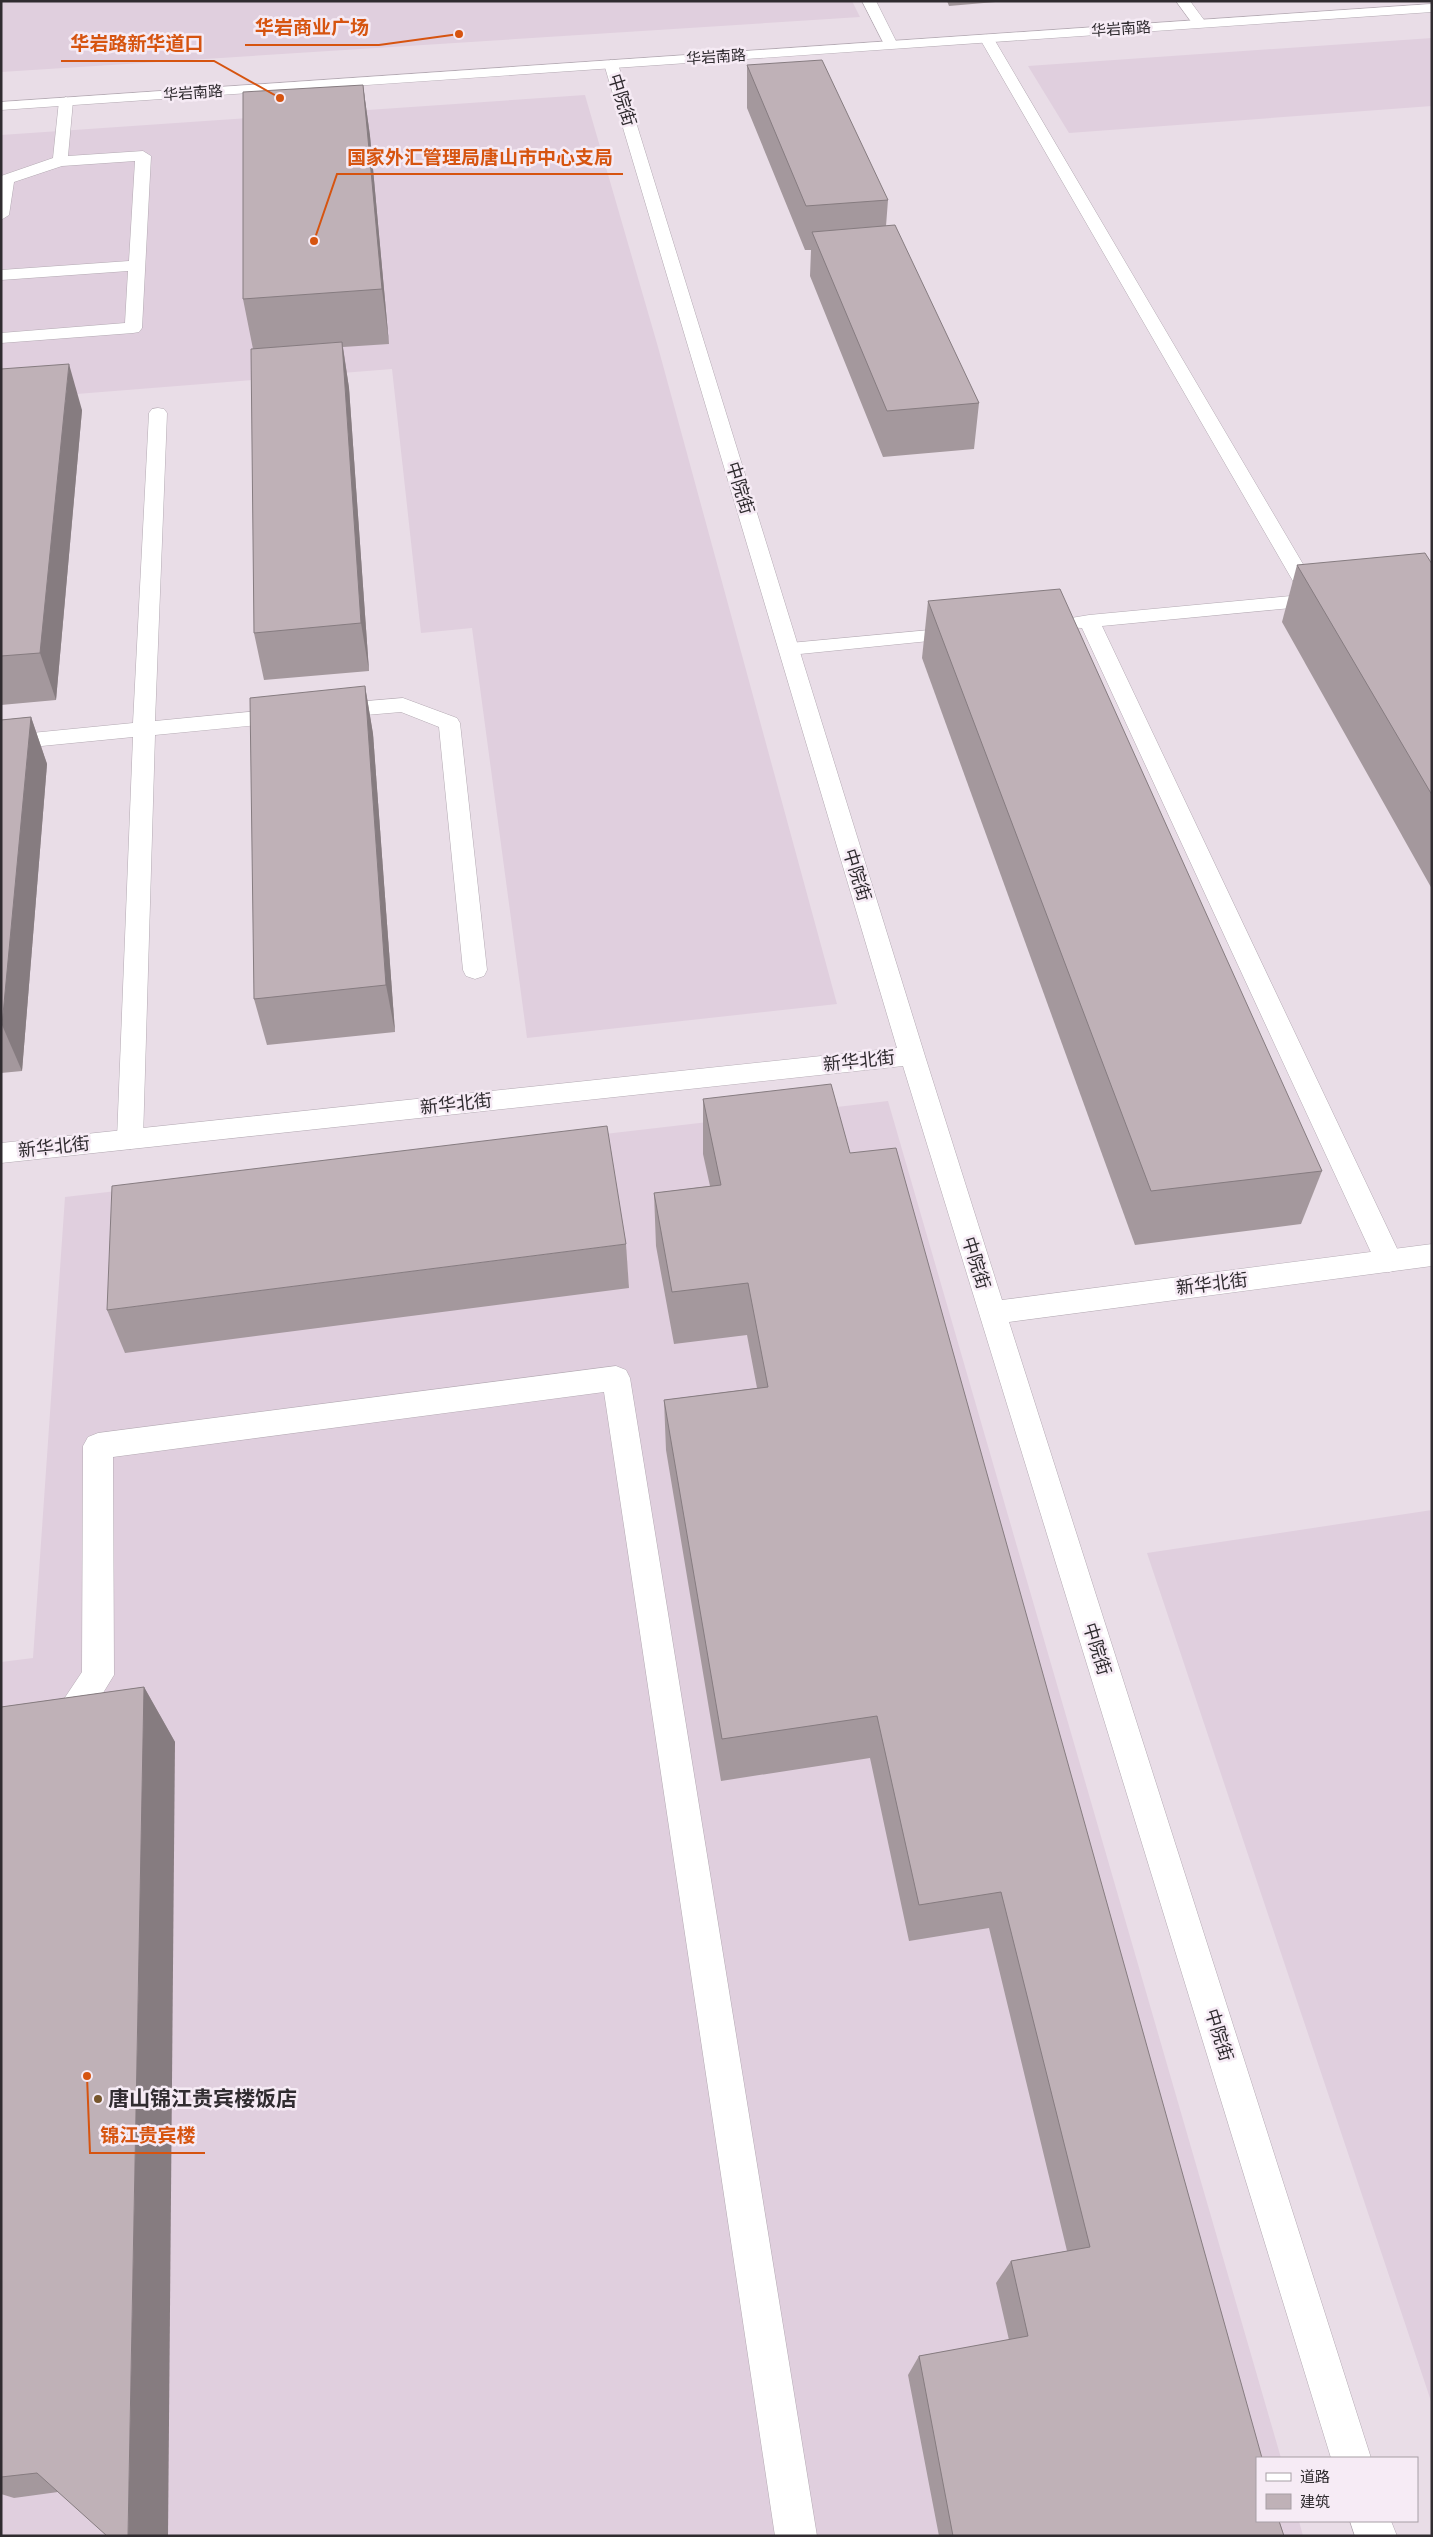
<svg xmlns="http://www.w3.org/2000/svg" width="1433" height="2537" viewBox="0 0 1433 2537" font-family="'IBM Plex Sans','Noto Sans SC',sans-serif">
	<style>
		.built { fill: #e0cfde }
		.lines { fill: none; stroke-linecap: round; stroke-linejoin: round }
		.service-casing { stroke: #b4aab3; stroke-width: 1 }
		.minor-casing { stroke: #b4aab3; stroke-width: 1 }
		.tertiary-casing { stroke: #b4aab3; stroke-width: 1 }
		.service { fill: #fff; fill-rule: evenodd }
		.minor { fill: #fff; fill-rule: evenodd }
		.tertiary { fill: #fff; fill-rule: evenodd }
		.wall { fill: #a4989d }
		.shaded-wall { fill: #867c80 }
		.building { fill: #bfb1b7; stroke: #867c80 }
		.poi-dot { fill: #76562c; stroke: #f6ebf5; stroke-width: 2 }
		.labels { text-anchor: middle; stroke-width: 5; stroke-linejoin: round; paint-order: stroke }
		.far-street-label { font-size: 15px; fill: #302c30; stroke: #f6ebf5 }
		.street-label { font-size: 18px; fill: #302c30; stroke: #f6ebf5 }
		.near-poi-label { font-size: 21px; font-weight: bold; fill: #302c30; stroke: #f6ebf5; text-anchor: start }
		.leader { fill: none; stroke: #d65410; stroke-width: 2 }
		.callout-dot { fill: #d65410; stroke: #f6ebf5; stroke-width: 2 }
		.callout-label { font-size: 19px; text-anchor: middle; font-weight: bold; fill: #d65410; stroke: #f6ebf5; stroke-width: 5; stroke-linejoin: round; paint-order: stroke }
	</style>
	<rect width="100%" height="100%" fill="#e9dde7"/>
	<g class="built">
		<polygon points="1,1 852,1 860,17 1,72"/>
		<polygon points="1432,38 1432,106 1069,133 1028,66"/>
		<polygon points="585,95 658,347 837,1004 527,1038 472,628 421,633 392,369 1,400 1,135"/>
		<polygon points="888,1101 1281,2458 1257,2458 1257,2521 1299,2521 1303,2536 1,2536 1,1662 33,1658 65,1197"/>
		<polygon points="1432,1510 1432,2404 1147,1553"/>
	</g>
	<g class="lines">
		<defs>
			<g id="service">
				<polygon points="1176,1 1190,1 1207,24 1205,27 1195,27"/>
				<polygon points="987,35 994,39 1320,593 1330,595 1333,599 1330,603 1323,605 1102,626 1403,1261 1399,1269 1389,1272 1379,1269 1375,1261 1082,628 1065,627 1062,623 1065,619 1089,615 1301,595 980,39"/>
				<polygon points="66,97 73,101 68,156 143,151 151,156 142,328 139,332 133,333 1,343 1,333 125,323 128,271 1,280 1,270 129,261 135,161 62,166 14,182 9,215 1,220 1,176 53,158 59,101"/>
				<polygon points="158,408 164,409 167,413 155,721 288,708 296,710 299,715 296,720 288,722 155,735 143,1139 139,1146 130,1149 121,1146 117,1139 133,737 1,750 1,736 133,723 149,413 152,409"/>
				<polygon points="962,627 969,629 972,633 969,637 790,655 783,653 780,649 783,645 790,643"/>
				<polygon points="403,698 457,718 460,723 487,970 484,976 475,979 466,976 463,970 439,727 401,712 331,718 323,716 320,711 323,706 331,704"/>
				<polygon points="616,1366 626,1370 630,1378 817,2536 775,2536 604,1392 113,1457 114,1675 84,1724 73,1728 1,1739 1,1709 64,1699 82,1672 83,1446 88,1437 98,1433"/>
			</g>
			<g id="minor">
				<polygon points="862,1 876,1 898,45 896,48 886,48"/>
				<polygon points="611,60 618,64 925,1056 1002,1300 1432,1244 1432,1266 1009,1322 1371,2458 1331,2458 903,1066 1,1163 1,1143 897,1048 604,64"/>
				<polygon points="1350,2521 1391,2521 1397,2536 1355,2536"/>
			</g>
			<polygon id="tertiary" points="1432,4 1432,12 1,110 1,102"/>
		</defs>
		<use href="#service" class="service-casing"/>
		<use href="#minor" class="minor-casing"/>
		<use href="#tertiary" class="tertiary-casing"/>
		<use href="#service" class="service"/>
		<use href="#minor" class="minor"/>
		<use href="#tertiary" class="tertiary"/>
	</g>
	<g class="wall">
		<polygon points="947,1 1007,1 949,6"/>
		<polygon points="747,65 888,200 886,226 979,403 974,449 883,457 810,276 811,250 805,250 747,108"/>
		<polygon points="363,85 370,136 389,344 343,347 349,388 369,671 264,680 254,633 253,349 243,299"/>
		<polygon points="1,369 82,410 56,700 1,705"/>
		<polygon points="1432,564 1432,889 1282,622 1297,565"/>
		<polygon points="928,601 1322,1171 1301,1224 1135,1245 922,658"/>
		<polygon points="365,686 373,734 395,1032 267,1045 254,999"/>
		<polygon points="31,717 47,764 22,1071 1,1073 1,720"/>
		<polygon points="703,1099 850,1153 1284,2536 939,2536 908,2375 919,2356 1009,2340 996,2283 1011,2261 1067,2251 989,1928 909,1941 870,1758 721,1781 666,1450 664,1400 757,1388 747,1335 674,1344 656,1246 654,1193 710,1186 703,1154"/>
		<polygon points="626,1244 629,1288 125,1353 107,1310"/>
		<polygon points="144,1687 175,1742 58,2492 14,2498 1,2494 1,1707"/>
	</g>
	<g class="shaded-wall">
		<polygon points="363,85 370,136 389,344 382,289"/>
		<polygon points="342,342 349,388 369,671 361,623"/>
		<polygon points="69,364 82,410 56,700 40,653"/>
		<polygon points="365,686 373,734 395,1032 386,985"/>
		<polygon points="31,717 47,764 22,1071 2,1025"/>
		<polygon points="144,1687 175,1742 168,2536 128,2536"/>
	</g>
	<g class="building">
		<polygon points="822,60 888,200 806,206 747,65"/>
		<polygon points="363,85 382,289 243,299 243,92"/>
		<polygon points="895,225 979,403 887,411 812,232"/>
		<polygon points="342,342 361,623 254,633 251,349"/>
		<polygon points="69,364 40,653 1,656 1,369"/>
		<polygon points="1425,553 1432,564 1432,795 1297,565"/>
		<polygon points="1060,589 1322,1171 1151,1191 928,601"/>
		<polygon points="365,686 386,985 254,999 250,698"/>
		<polygon points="31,717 2,1025 1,1025 1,720"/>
		<polygon points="831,1084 850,1153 896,1148 1262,2458 1257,2458 1257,2521 1279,2521 1284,2536 953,2536 919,2356 1028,2336 1011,2261 1090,2247 1001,1892 919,1905 877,1716 722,1739 664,1400 768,1387 748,1283 672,1292 654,1193 721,1185 703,1099"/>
		<polygon points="607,1126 626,1244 107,1310 112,1186"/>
		<polygon points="144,1687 128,2536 107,2536 37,2473 1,2477 1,1707"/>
	</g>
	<circle class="poi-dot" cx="98" cy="2099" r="5"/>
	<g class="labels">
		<g class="far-street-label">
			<text transform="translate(1121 29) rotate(-4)" y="5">华岩南路</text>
			<text transform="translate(716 57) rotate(-4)" y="5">华岩南路</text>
			<text transform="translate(193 93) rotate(-4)" y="5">华岩南路</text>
		</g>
		<g class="street-label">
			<text transform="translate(622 100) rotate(73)" y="6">中院街</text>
			<text transform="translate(740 488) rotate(73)" y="6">中院街</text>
			<text transform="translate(857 875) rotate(73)" y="6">中院街</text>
			<text transform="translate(859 1061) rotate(-6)" y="6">新华北街</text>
			<text transform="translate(456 1104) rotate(-6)" y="6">新华北街</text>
			<text transform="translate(54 1147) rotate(-6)" y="6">新华北街</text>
			<text transform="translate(976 1263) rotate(73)" y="6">中院街</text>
			<text transform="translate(1212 1284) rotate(-7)" y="6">新华北街</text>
			<text transform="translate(1097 1649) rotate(73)" y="6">中院街</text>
			<text transform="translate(1219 2035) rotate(73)" y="6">中院街</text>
		</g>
		<g class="near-poi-label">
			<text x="108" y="2106">唐山锦江贵宾楼饭店</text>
		</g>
	</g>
	<path class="leader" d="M459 34L379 45H245M280 98L214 61H61M314 241L337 174H623M87 2076L90 2153H205"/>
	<g class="callout-dot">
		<circle cx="459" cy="34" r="5"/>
		<circle cx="280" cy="98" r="5"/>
		<circle cx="314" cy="241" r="5"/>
		<circle cx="87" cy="2076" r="5"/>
	</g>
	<g class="callout-label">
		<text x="312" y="34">华岩商业广场</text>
		<text x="137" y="50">华岩路新华道口</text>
		<text x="480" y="164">国家外汇管理局唐山市中心支局</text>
		<text x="148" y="2142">锦江贵宾楼</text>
	</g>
	<rect width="1433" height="2537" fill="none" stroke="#302c30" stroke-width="5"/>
	<rect x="1256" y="2457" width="162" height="65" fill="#f6ebf5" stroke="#a79fa6"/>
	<rect x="1266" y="2473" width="25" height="8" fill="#ffffff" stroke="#a79fa6"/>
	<text x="1300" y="2482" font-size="15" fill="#302c30">道路</text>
	<rect x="1266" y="2494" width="25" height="15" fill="#bfb1b7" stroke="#a79fa6"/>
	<text x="1300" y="2507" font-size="15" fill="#302c30">建筑</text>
</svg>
